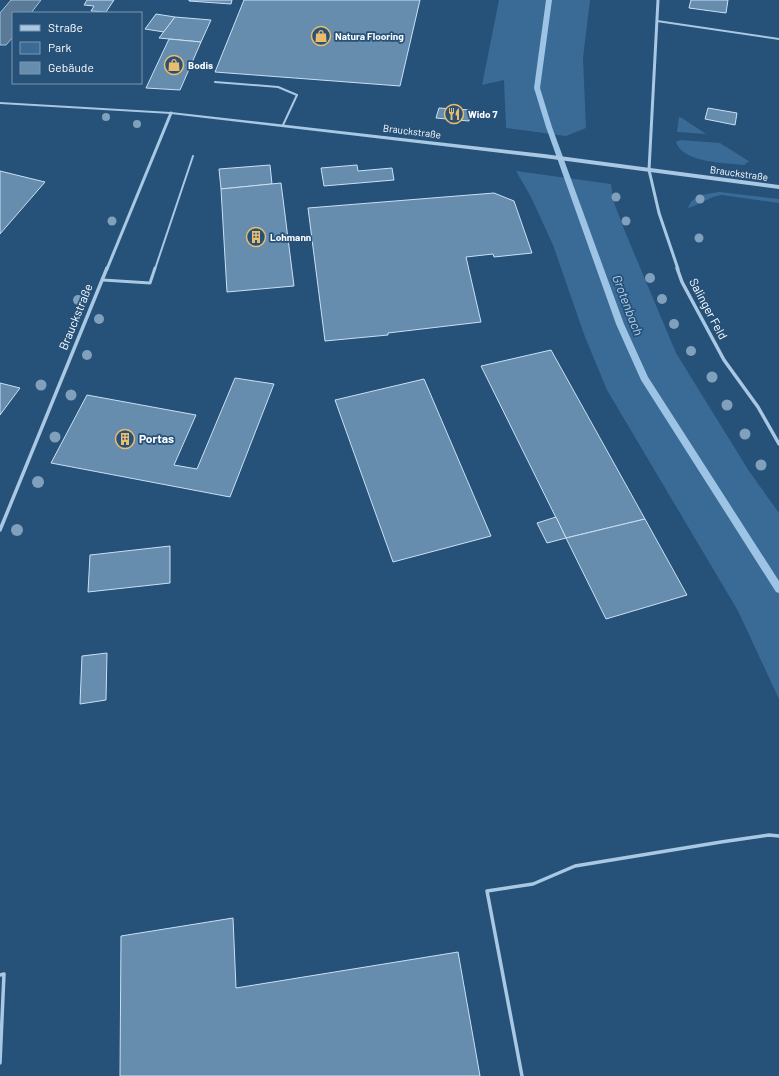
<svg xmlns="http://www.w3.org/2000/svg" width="779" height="1076" viewBox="0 0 779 1076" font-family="Barlow,sans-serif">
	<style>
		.green { fill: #396b96 }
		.water { fill: #5a7a97; stroke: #9dc4e4 }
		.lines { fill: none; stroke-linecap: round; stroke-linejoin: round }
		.stream { fill: #9dc4e4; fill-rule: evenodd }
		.building { fill: #668dae; stroke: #cae0f3 }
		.service-far2 { stroke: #a8c8e3; stroke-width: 2 }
		.service-far1 { stroke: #a8c8e3; stroke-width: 3 }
		.service { stroke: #a8c8e3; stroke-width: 3.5 }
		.minor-far1 { stroke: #a8c8e3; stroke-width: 3 }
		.minor { stroke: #a8c8e3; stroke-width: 3.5 }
		.tertiary { fill: #a8c8e3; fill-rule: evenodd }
		.tree { fill: #80a0bc }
		.labels { text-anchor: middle; stroke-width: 3.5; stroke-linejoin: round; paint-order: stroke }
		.far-poi-label { font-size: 10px; font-weight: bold; fill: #fff; stroke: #265179; text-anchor: start }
		.far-street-label { font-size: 10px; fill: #fff; stroke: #265179 }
		.street-label { font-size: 12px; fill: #fff; stroke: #265179 }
		.poi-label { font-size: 12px; font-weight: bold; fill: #fff; stroke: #265179; text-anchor: start }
		.water-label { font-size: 13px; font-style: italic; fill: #b3d2eb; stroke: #265179 }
	</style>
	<rect width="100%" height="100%" fill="#265179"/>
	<g class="green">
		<polygon points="499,0 590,0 583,58 586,128 566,136 506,128 504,80 482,85"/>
		<polygon points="679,117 682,118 706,134 677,132"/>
		<path d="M680 140 720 143 750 162H747L745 165C727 163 682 163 676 142Z"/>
		<polygon points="516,171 611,184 613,200 626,234 676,353 749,471 779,513 779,699 738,611 607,390 585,337 553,245 531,197"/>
		<path d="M720 192 779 199V203L722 195C710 196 700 205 688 208 693 194 707 194 720 192Z"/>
	</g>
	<polygon class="water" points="11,0 41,0 31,13 13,13 13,37 6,45 0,45 0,13"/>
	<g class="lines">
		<polygon class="stream" points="546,0 552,0 540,88 552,127 624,324 648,377 779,581 779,593 776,592 641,380 616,324 546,127 534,88"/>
	</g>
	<g class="building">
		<polygon points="87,0 114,0 106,12 91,11 94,6 84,5"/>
		<polygon points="189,0 232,0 231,4 189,1"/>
		<polygon points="244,0 420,0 400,86 215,72"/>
		<polygon points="691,0 728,0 726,13 689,8"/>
		<polygon points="156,14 175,17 164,32 145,29"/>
		<polygon points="175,17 211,20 201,42 159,38"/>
		<polygon points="169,39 201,42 180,90 146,88"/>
		<polygon points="439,108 471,110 469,121 436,118"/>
		<polygon points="708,108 737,113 735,125 705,119"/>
		<polygon points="270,165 272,184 221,189 219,169"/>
		<polygon points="357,165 358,171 392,168 394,180 324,186 321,168"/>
		<polygon points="0,171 45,182 0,234"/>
		<polygon points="281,183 294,286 227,292 221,189"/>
		<polygon points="494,193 514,201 532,253 494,257 493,254 466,257 481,322 388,333 388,335 325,341 308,208"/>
		<polygon points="551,350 645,519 566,538 481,366"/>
		<polygon points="235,378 274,384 230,497 51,463 87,395 196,415 174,465 197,469"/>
		<polygon points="424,379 491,536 393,562 335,400"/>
		<polygon points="0,383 20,388 0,415"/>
		<polygon points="556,517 566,538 547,543 537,523"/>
		<polygon points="645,519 687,595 606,619 566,538"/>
		<polygon points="170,546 170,583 88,592 90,555"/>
		<polygon points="107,653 106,700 80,704 82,656"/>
		<polygon points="233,918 236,988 458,952 480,1076 120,1076 121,936"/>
	</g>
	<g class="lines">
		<g class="service-far2">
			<polyline points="657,21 779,39"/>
			<polyline points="215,82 278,87 297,95 283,125"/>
			<polyline points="155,269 193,156"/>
		</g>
		<polyline class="service-far1" points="103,280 150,283 155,268"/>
		<g class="service">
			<polyline points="0,975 4,974 0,1063"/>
			<polyline points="522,1076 487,891 533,884 575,866 721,842 769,835 779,836"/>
		</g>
		<g class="minor-far1">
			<polyline points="658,0 649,170 659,213 678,269"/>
			<polyline points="107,269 171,113"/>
		</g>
		<g class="minor">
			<polyline points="677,268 682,282 724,360 758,407 779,444"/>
			<polyline points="0,530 107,268"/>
		</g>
		<polygon class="tertiary" points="0,102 171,112 544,154 779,185 779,189 544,158 171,114 0,104"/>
	</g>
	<g class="tree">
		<circle cx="106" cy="117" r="4"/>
		<circle cx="137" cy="124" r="4"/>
		<circle cx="616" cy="197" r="4.5"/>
		<circle cx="700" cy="199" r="4.5"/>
		<circle cx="112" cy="221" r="4.5"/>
		<circle cx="626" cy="221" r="4.5"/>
		<circle cx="699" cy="238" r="4.5"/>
		<circle cx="650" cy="278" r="5"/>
		<circle cx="662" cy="299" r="5"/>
		<circle cx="78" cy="300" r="5"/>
		<circle cx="99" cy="319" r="5"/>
		<circle cx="674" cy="324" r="5"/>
		<circle cx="691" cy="351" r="5"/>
		<circle cx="87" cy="355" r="5"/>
		<circle cx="712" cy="377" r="5.5"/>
		<circle cx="41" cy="385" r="5.5"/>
		<circle cx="71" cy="395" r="5.5"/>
		<circle cx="727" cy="405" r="5.5"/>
		<circle cx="745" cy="434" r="5.5"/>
		<circle cx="55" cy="437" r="5.5"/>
		<circle cx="761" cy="465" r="5.5"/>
		<circle cx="38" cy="482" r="6"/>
		<circle cx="17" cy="530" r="6"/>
	</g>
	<defs>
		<symbol id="shop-ring" viewBox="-11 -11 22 22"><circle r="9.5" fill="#265179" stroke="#ecbc6d" stroke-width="1.5"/><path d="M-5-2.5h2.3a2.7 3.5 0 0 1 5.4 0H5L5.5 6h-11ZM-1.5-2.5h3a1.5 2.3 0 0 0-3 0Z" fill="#ecbc6d"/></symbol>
		<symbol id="restaurant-ring" viewBox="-11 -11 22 22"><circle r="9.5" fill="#265179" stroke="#ecbc6d" stroke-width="1.5"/><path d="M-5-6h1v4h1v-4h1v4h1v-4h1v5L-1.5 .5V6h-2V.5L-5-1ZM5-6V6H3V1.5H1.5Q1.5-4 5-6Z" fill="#ecbc6d"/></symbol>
		<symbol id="building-ring" viewBox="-11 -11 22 22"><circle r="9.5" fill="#265179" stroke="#ecbc6d" stroke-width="1.5"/><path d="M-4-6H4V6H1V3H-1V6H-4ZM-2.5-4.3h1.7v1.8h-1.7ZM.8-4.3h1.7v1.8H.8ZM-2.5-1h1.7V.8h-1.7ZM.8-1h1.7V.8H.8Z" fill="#ecbc6d"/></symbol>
	</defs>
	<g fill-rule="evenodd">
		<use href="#shop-ring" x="310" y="25" width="22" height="22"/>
		<use href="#shop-ring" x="163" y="54" width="22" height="22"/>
		<use href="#restaurant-ring" x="443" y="103" width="22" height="22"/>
		<use href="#building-ring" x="245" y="226" width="22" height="22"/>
		<use href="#building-ring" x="114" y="428" width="22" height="22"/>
	</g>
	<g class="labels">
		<g class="far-poi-label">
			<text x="335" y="40">Natura Flooring</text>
			<text x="188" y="69">Bodis</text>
			<text x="468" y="118">Wido 7</text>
			<text x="270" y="241">Lohmann</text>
		</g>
		<g class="far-street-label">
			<text transform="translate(412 131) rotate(7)" y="4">Brauckstraße</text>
			<text transform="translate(739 173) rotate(8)" y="4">Brauckstraße</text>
		</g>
		<g class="street-label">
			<text transform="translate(708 309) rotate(62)" y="4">Salinger Feld</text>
			<text transform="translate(76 317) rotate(-68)" y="4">Brauckstraße</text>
		</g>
		<g class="poi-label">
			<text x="139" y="443">Portas</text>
		</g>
		<g class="water-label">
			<text transform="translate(628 305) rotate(69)" y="5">Grotenbach</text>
		</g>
	</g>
	<rect x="12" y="12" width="130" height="72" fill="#265179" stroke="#7d97af"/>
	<rect x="20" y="25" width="20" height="6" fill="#a8c8e3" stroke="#7d97af"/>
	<text x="48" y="32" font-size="12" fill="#ffffff">Straße</text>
	<rect x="20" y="42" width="20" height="12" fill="#396b96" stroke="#7d97af"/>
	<text x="48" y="52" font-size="12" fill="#ffffff">Park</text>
	<rect x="20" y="62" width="20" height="12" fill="#668dae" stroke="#7d97af"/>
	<text x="48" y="72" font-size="12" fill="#ffffff">Gebäude</text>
</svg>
